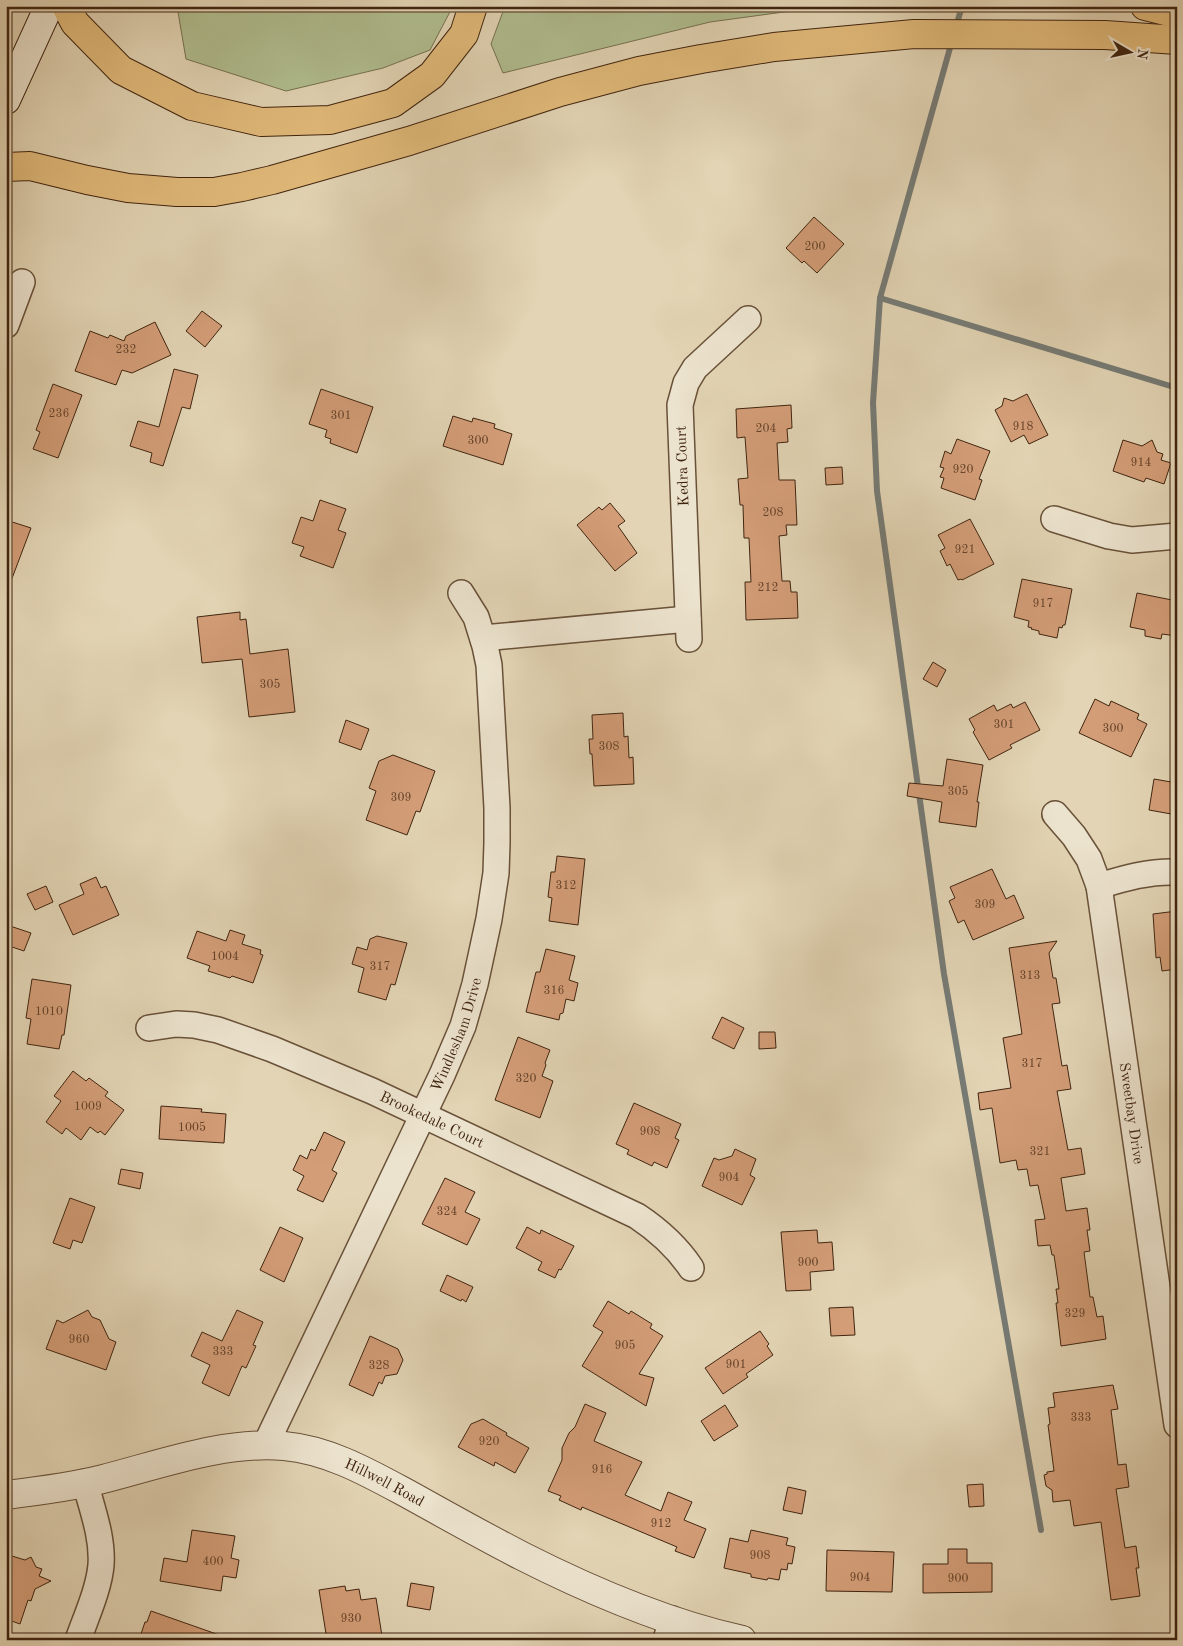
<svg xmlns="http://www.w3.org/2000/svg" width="1183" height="1646" viewBox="0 0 1183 1646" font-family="'Old Standard TT',serif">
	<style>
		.green { fill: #b0bd8f; stroke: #787150 }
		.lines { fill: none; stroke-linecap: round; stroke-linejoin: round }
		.stream { stroke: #767b75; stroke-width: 6 }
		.building { fill: #d39d77; stroke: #412510 }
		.minor-casing { stroke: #695139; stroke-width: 28 }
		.tertiary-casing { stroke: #695139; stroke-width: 30 }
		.secondary-casing { stroke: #412510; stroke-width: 30 }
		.motorway-casing { stroke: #412510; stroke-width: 30 }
		.minor { stroke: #ece3ce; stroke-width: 25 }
		.tertiary { stroke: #ece3ce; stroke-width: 28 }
		.secondary { stroke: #ece3ce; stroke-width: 28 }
		.motorway { stroke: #e1ba7a; stroke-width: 28 }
		.labels { text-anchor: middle; stroke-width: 5; stroke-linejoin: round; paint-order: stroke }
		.number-label { font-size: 12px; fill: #66432a }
		.street-label { font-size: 15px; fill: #412510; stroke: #ece3ce }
	</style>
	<rect width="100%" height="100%" fill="#e2d4b4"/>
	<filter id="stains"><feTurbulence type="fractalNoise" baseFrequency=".004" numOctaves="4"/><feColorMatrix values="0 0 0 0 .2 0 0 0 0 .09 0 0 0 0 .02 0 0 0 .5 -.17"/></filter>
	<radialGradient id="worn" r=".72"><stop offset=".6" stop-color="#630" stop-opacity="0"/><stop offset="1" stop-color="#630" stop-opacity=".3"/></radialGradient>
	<g class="green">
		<polygon points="177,6 453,6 430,50 383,68 286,91 186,59"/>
		<polygon points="505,6 853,6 853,10 806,9 710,22 503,73 491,44"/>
	</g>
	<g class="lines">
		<g class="stream">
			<polyline points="958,20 962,6"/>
			<polyline points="950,48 880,298 873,403 877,491 944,974 1041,1530"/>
			<polyline points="880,298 1177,388"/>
		</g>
	</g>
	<g class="building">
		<polygon points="814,217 844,244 817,273 804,261 802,263 786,248"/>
		<polygon points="202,311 222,326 205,347 186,331"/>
		<polygon points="155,322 171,355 132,373 122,370 116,385 75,371 90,331 108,338 110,335 124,341 126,336"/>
		<polygon points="174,369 198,375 190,409 182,407 163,466 150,462 152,453 130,446 138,421 159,427"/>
		<polygon points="53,384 82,395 58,458 33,449 40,432 36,430"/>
		<polygon points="321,389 373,407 357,453 330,443 331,439 325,437 327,430 309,424"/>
		<polygon points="1027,394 1048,435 1029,444 1024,435 1011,442 995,410 1002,406 1004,398 1013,401"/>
		<polygon points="791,405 792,428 787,429 788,442 777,443 779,480 795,480 797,525 786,525 787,535 779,536 782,581 790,581 791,592 797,592 798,618 746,620 745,582 751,582 749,538 744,538 743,505 740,505 738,479 748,478 745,437 737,438 736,409"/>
		<polygon points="453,416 472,422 473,418 495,424 494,428 512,434 503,465 443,446"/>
		<polygon points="957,439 990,451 979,479 982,480 975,500 941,488 944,478 940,477 944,468 940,467 945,451 951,454"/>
		<polygon points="1123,440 1142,446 1152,440 1157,452 1163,454 1161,460 1171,463 1164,484 1146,478 1144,482 1113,471"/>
		<polygon points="842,467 843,484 826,485 825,468"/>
		<polygon points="320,500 346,509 338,530 346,533 333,568 300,556 304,547 292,543 301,517 313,521"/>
		<polygon points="610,503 625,521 618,526 637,553 615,571 577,525 599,507 602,510"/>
		<polygon points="970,519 994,564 962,580 961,579 958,580 950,564 947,566 940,551 945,548 938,535"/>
		<polygon points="6,520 31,528 8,589 6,589"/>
		<polygon points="1022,579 1072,589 1065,625 1063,625 1062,628 1059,627 1057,638 1039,634 1039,631 1031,629 1032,628 1028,627 1029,621 1014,617"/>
		<polygon points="1137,593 1177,601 1177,636 1162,634 1161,639 1145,636 1145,630 1130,627"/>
		<polygon points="240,612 240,620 246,619 250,654 288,649 295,712 249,717 242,659 202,663 197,617"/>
		<polygon points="933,662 946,670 937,687 923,679"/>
		<polygon points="1095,699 1109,706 1111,701 1139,714 1137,719 1147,724 1131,757 1079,733"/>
		<polygon points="1025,702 1040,730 1010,745 1012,748 989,760 973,732 975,730 969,719 994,705 997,711 1011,704 1013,708"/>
		<polygon points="623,713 624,737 628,736 629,758 633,757 634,784 594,786 592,754 590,754 589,739 593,739 592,715"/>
		<polygon points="346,720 369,729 361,750 339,742"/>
		<polygon points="393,755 435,771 420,812 416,811 407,835 366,820 376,791 369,788 379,761"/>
		<polygon points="947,759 983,765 977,802 979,802 976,827 939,822 942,802 907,796 909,783 943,786"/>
		<polygon points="1154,779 1177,783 1177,815 1149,810"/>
		<polygon points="557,856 585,859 578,925 549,921 552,898 548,897 551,872 555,872"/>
		<polygon points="992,869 1006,899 1014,895 1024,918 973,940 964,920 958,923 949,901 955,898 950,887"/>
		<polygon points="96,877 101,888 106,886 119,915 73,935 59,905 84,894 80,884"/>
		<polygon points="46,886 53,902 35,910 27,894"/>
		<polygon points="1177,911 1177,969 1162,971 1160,957 1156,958 1153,914"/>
		<polygon points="10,926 31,933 24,951 6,945 6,937"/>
		<polygon points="230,930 245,935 242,944 261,950 260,954 263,955 253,983 232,976 230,978 208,971 210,966 187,958 197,931 226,941"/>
		<polygon points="377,936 407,943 395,985 391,984 386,1000 358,992 364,968 352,964 357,947 367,950 370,939"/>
		<polygon points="1057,941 1049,953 1053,978 1056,978 1060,1003 1052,1004 1062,1066 1067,1065 1071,1089 1057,1091 1068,1150 1081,1148 1085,1174 1061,1178 1066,1211 1087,1208 1090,1230 1087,1230 1090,1251 1084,1252 1090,1297 1093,1297 1097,1317 1103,1316 1106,1339 1061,1346 1056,1303 1058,1303 1056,1289 1059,1289 1054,1255 1052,1255 1050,1245 1038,1246 1035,1220 1045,1219 1038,1185 1030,1186 1027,1169 1018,1170 1016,1160 1000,1163 992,1108 980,1110 978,1093 1011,1088 1003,1038 1022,1034 1009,948"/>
		<polygon points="546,949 575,956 569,980 578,983 574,1001 566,999 563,1013 560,1014 559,1020 526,1012 536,972 540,972"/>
		<polygon points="32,979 71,985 64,1035 62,1035 59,1049 27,1044 31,1019 26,1018"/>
		<polygon points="722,1017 744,1028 734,1049 712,1038"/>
		<polygon points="759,1032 775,1032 776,1048 759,1049"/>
		<polygon points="518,1037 550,1050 545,1063 546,1065 542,1076 553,1081 540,1118 495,1100"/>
		<polygon points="73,1071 86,1081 89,1078 108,1092 105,1096 124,1110 105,1135 100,1131 98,1133 90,1127 81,1140 66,1128 62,1134 46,1122 61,1101 54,1096"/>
		<polygon points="634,1103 681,1124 675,1138 679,1140 667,1168 654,1162 652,1166 627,1154 629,1150 616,1144"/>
		<polygon points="161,1106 202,1109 201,1112 226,1114 224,1143 159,1139"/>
		<polygon points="324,1132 345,1142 332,1170 337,1173 323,1202 297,1190 304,1176 293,1170 300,1155 307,1159 311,1149 315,1151"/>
		<polygon points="735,1149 756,1159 750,1175 755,1178 742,1205 702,1186 714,1158 719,1160 732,1156"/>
		<polygon points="121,1169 143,1173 140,1189 118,1184"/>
		<polygon points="445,1178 475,1192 465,1212 480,1219 467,1245 422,1224"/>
		<polygon points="70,1198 95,1207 82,1243 73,1240 70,1249 53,1243"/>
		<polygon points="280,1227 303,1238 284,1282 260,1270"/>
		<polygon points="527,1227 540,1234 541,1230 574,1246 561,1270 559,1269 555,1278 538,1270 542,1262 516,1248"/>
		<polygon points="817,1230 818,1243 832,1242 834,1270 810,1272 811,1290 786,1291 781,1232"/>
		<polygon points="447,1275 473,1287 466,1302 462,1299 461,1301 440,1291"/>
		<polygon points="608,1301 629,1314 631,1311 652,1324 650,1328 663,1336 639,1374 654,1378 646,1406 582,1366 603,1332 593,1326"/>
		<polygon points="853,1307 855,1335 831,1336 829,1308"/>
		<polygon points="88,1310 92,1317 100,1320 109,1339 116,1342 106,1370 46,1349 57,1320 63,1323"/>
		<polygon points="237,1310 263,1322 253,1345 256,1346 246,1368 242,1366 229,1396 202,1383 210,1365 191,1356 202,1332 222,1341"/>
		<polygon points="760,1331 769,1344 767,1346 773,1355 746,1374 748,1377 723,1394 705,1368"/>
		<polygon points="370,1336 398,1349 403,1360 397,1374 385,1376 382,1384 379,1382 373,1396 349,1385"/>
		<polygon points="1113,1385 1118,1409 1111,1410 1118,1465 1126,1464 1129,1487 1116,1489 1125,1548 1136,1546 1139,1568 1136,1568 1140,1596 1111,1600 1101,1522 1074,1526 1070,1500 1053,1502 1052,1490 1046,1486 1044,1475 1047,1474 1047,1472 1054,1471 1048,1425 1050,1424 1048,1408 1055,1407 1053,1393"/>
		<polygon points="585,1404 606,1413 594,1441 642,1462 625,1495 661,1511 668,1492 692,1502 684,1520 706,1529 694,1558 675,1551 677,1547 582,1507 581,1510 559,1500 561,1496 548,1491 562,1460 562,1448 569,1433 575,1427"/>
		<polygon points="725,1405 738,1426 714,1441 701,1421"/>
		<polygon points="483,1419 507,1433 506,1435 529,1448 515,1473 495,1462 494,1466 458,1447 471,1424"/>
		<polygon points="983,1484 984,1506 969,1507 967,1485"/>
		<polygon points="788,1487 806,1491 802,1514 783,1510"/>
		<polygon points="192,1530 235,1536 231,1558 239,1560 236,1578 223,1576 221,1591 160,1581 164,1558 187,1562"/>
		<polygon points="751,1530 788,1538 786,1545 795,1547 792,1564 788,1563 787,1570 781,1569 779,1580 768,1578 767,1580 751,1577 751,1574 724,1568 730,1538 748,1542"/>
		<polygon points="948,1549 967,1549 967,1563 992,1563 992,1592 923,1593 923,1564 948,1564"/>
		<polygon points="827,1550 894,1552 892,1592 826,1591"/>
		<polygon points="12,1556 25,1560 31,1557 36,1567 42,1569 39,1576 51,1581 35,1589 31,1601 28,1600 20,1624 6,1619 6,1557 11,1559"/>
		<polygon points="411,1583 434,1587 430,1610 407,1606"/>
		<polygon points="345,1586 346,1591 359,1589 361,1600 376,1598 382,1636 371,1637 371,1640 327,1640 319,1590"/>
		<polygon points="151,1611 225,1637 225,1640 139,1640 145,1622 147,1622"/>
	</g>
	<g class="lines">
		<defs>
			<g id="minor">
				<polyline points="6,325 22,282"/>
				<polyline points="1054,519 1109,536 1132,540 1177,536"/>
				<polyline points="483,638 688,619"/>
				<polyline points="689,639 680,405 686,383 695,368 748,319"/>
				<path id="s1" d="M1055 814 1074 836 1089 859 1099 886 1177 1425"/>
				<path d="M1099 886C1125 878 1149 871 1177 872"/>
				<path id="s2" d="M149 1028 176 1024 194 1025 218 1030 272 1049 372 1091 637 1216C658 1230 677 1247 691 1268"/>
				<path id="s3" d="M265 1446 442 1075 463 1026 475 984 489 919 496 873 497 843V808L489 665 485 646 476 617 461 593"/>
				<path d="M78 1640C86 1617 99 1589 101 1565 103 1537 92 1509 85 1482"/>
				<polyline points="666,1640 672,1619"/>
			</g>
			<g id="tertiary">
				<path id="s4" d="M6 1495C39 1491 71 1487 103 1479 162 1464 223 1441 284 1446 329 1450 369 1473 408 1494 446 1515 483 1536 522 1556 591 1591 666 1623 742 1640"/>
			</g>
			<polyline id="secondary" points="6,100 49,6"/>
			<g id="motorway">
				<polyline points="66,6 75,23 121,70 192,106 261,122 330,120 393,103 432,75 464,34 473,6"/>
				<polyline points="1145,6 1177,14"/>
				<polyline points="6,167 30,166 87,180 128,188 177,192 214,192 242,187 272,180 409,141 560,92 639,71 701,59 774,47 914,34 1105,35 1177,40"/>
			</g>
		</defs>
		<use href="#minor" class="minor-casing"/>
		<use href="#tertiary" class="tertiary-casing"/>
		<use href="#secondary" class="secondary-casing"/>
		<use href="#motorway" class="motorway-casing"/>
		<use href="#minor" class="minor"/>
		<use href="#tertiary" class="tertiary"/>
		<use href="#secondary" class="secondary"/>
		<use href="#motorway" class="motorway"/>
	</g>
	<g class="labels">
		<g class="number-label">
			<text x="815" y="250">200</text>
			<text x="126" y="353">232</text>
			<text x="59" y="417">236</text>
			<text x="341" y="419">301</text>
			<text x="1023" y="430">918</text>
			<text x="766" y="432">204</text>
			<text x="478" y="444">300</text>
			<text x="1141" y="466">914</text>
			<text x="963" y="473">920</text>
			<text x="773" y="516">208</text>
			<text x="965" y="553">921</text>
			<text x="768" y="591">212</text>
			<text x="1043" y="607">917</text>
			<text x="270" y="688">305</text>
			<text x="1004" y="728">301</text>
			<text x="1113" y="732">300</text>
			<text x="609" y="750">308</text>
			<text x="958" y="795">305</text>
			<text x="401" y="801">309</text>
			<text x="566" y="889">312</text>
			<text x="985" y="908">309</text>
			<text x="225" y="960">1004</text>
			<text x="380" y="970">317</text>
			<text x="1030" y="979">313</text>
			<text x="554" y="994">316</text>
			<text x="49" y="1015">1010</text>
			<text x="1032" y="1067">317</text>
			<text x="526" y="1082">320</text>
			<text x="88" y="1110">1009</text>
			<text x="192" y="1131">1005</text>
			<text x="650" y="1135">908</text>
			<text x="1040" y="1155">321</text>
			<text x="729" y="1181">904</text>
			<text x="447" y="1215">324</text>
			<text x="808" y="1266">900</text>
			<text x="1075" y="1317">329</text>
			<text x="79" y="1343">960</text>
			<text x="625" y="1349">905</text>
			<text x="223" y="1355">333</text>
			<text x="736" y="1368">901</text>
			<text x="379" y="1369">328</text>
			<text x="1081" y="1421">333</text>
			<text x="489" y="1445">920</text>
			<text x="602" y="1473">916</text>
			<text x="661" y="1527">912</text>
			<text x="760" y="1559">908</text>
			<text x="213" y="1565">400</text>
			<text x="860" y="1581">904</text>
			<text x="958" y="1582">900</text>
			<text x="351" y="1622">930</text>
		</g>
		<g class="street-label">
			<text transform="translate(682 466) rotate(-92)" y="5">Kedra Court</text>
			<text dy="5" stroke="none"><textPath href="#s3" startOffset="454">Windlesham Drive</textPath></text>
			<text dy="5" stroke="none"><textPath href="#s1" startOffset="315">Sweetbay Drive</textPath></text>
			<text dy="5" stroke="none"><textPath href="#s2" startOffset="302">Brookedale Court</textPath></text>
			<text dy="5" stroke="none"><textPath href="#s4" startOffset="391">Hillwell Road</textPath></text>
		</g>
	</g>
	<rect width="1183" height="1646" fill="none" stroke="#e2d4b4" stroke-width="25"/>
	<rect x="8" y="8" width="1168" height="1631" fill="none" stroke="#412510" stroke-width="2.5"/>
	<rect x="12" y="12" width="1158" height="1621" fill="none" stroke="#412510"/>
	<g transform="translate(1130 52) rotate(99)" stroke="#ece3ce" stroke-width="4" paint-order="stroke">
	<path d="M0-4L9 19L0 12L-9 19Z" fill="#412510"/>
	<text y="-8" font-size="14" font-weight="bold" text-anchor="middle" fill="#412510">N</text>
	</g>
	<rect width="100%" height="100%" filter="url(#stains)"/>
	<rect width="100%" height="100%" fill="url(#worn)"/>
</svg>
